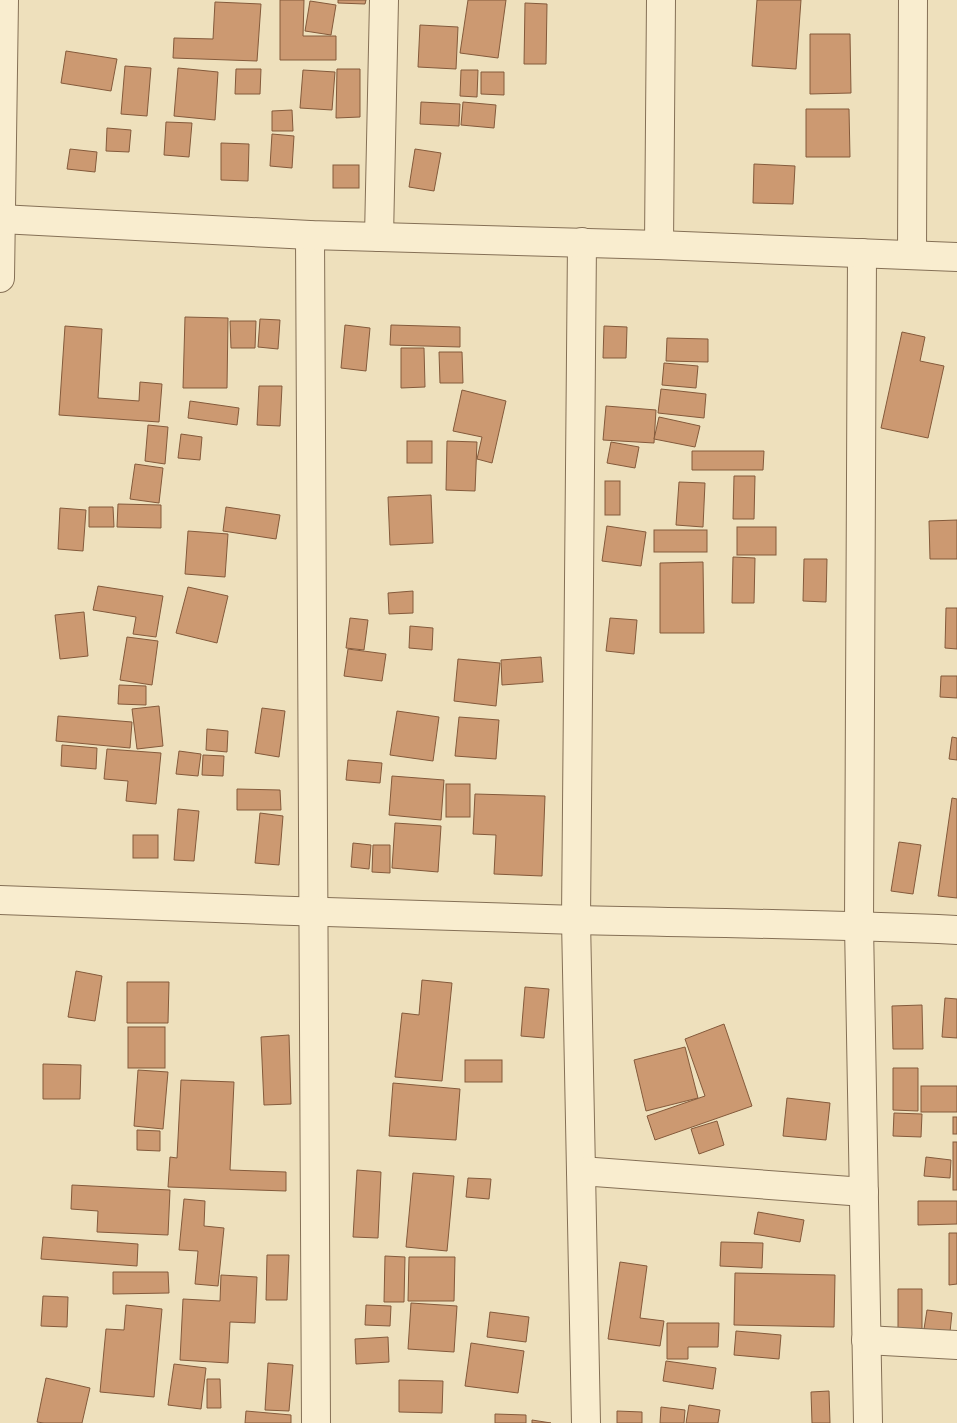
<svg xmlns="http://www.w3.org/2000/svg" width="957" height="1423" viewBox="0 0 957 1423" font-family="'Playfair Display',serif">
	<style>
		.building { fill: #cc9971; stroke: #845a3b }
		.lines { fill: none; stroke-linecap: round; stroke-linejoin: round }
		.minor-casing { stroke: #857056; stroke-width: 30 }
		.tertiary-casing { stroke: #857056; stroke-width: 30 }
		.minor { stroke: #f9edcf; stroke-width: 28 }
		.tertiary { stroke: #f9edcf; stroke-width: 28 }
	</style>
	<rect width="100%" height="100%" fill="#eee0bc"/>
	<g class="building">
		<polygon points="280,0 304,0 303,36 336,36 336,60 280,60"/>
		<polygon points="338,0 366,0 365,4 338,3"/>
		<polygon points="468,0 506,0 498,58 460,53"/>
		<polygon points="757,0 801,0 796,69 752,66"/>
		<polygon points="310,1 336,5 331,35 305,31"/>
		<polygon points="215,2 261,4 257,61 173,58 174,38 213,39"/>
		<polygon points="525,3 547,4 546,64 524,64"/>
		<polygon points="420,25 458,27 456,69 418,67"/>
		<polygon points="810,34 850,34 851,93 810,94"/>
		<polygon points="66,51 117,59 111,91 61,83"/>
		<polygon points="125,66 151,68 147,116 121,114"/>
		<polygon points="178,68 218,72 215,120 174,116"/>
		<polygon points="236,69 261,69 260,94 235,94"/>
		<polygon points="337,69 360,69 360,117 336,118"/>
		<polygon points="303,70 335,72 332,110 300,108"/>
		<polygon points="461,70 478,70 477,97 460,96"/>
		<polygon points="481,72 504,72 504,95 481,94"/>
		<polygon points="421,102 460,104 459,126 420,124"/>
		<polygon points="463,102 496,105 494,128 461,125"/>
		<polygon points="806,109 849,109 850,157 806,157"/>
		<polygon points="292,110 293,131 272,131 272,111"/>
		<polygon points="166,122 192,123 189,157 164,155"/>
		<polygon points="107,128 131,130 129,152 106,151"/>
		<polygon points="272,134 294,136 292,168 270,166"/>
		<polygon points="221,143 249,144 248,181 221,180"/>
		<polygon points="70,149 97,152 95,172 67,169"/>
		<polygon points="415,149 441,153 434,191 409,187"/>
		<polygon points="754,164 795,166 793,204 753,203"/>
		<rect x="333" y="165" width="26" height="23"/>
		<polygon points="185,317 228,318 227,388 183,388"/>
		<polygon points="260,319 280,320 278,349 258,347"/>
		<polygon points="230,321 256,321 255,348 231,348"/>
		<polygon points="345,325 370,328 366,371 341,368"/>
		<polygon points="391,325 460,327 460,347 390,345"/>
		<polygon points="65,326 102,329 98,398 139,401 140,382 162,384 159,422 59,415"/>
		<polygon points="604,326 627,327 626,358 603,358"/>
		<polygon points="902,332 925,337 920,361 944,366 928,438 881,428"/>
		<polygon points="667,338 708,339 708,362 666,361"/>
		<polygon points="401,348 424,348 425,387 401,388"/>
		<polygon points="439,352 462,352 463,383 440,383"/>
		<polygon points="664,363 698,366 696,388 662,385"/>
		<polygon points="259,386 282,386 280,426 257,425"/>
		<polygon points="661,389 706,394 704,418 658,413"/>
		<polygon points="462,390 506,401 492,463 477,459 482,437 453,431"/>
		<polygon points="190,401 239,408 237,425 188,418"/>
		<polygon points="606,406 656,410 654,443 603,440"/>
		<polygon points="659,417 700,426 695,447 654,439"/>
		<polygon points="148,425 168,427 165,464 145,461"/>
		<polygon points="181,434 202,437 200,460 178,458"/>
		<rect x="407" y="441" width="25" height="22"/>
		<polygon points="447,441 477,442 475,491 446,490"/>
		<polygon points="611,442 639,447 635,468 607,463"/>
		<polygon points="692,451 764,451 763,470 692,470"/>
		<polygon points="135,464 163,468 159,503 130,499"/>
		<polygon points="734,476 755,476 754,519 733,519"/>
		<rect x="605" y="481" width="15" height="34"/>
		<polygon points="679,482 705,483 703,527 676,525"/>
		<polygon points="431,495 433,543 390,545 388,497"/>
		<polygon points="118,504 161,505 161,528 117,527"/>
		<polygon points="89,507 113,507 114,527 89,527"/>
		<polygon points="226,507 280,515 276,539 223,531"/>
		<polygon points="60,508 86,510 83,551 58,549"/>
		<polygon points="957,520 957,559 930,559 929,521"/>
		<polygon points="607,526 646,532 641,566 602,561"/>
		<rect x="737" y="527" width="39" height="28"/>
		<rect x="654" y="530" width="53" height="22"/>
		<polygon points="188,531 228,534 225,577 185,574"/>
		<polygon points="733,557 755,558 754,603 732,603"/>
		<polygon points="804,559 827,559 826,602 803,601"/>
		<polygon points="703,562 704,633 660,633 660,563"/>
		<polygon points="98,586 163,596 156,637 133,634 136,617 93,610"/>
		<polygon points="188,587 228,596 217,643 176,633"/>
		<polygon points="413,591 413,613 389,614 388,593"/>
		<polygon points="946,608 957,608 957,649 945,648"/>
		<polygon points="84,612 88,656 60,659 55,615"/>
		<polygon points="350,618 368,620 364,650 346,648"/>
		<polygon points="610,618 637,620 634,654 606,651"/>
		<polygon points="410,626 433,628 432,650 409,648"/>
		<polygon points="127,637 158,641 152,685 120,680"/>
		<polygon points="348,649 386,654 382,681 344,676"/>
		<polygon points="541,657 543,682 502,685 501,660"/>
		<polygon points="458,659 500,663 496,706 454,701"/>
		<polygon points="941,676 957,676 957,698 940,697"/>
		<polygon points="119,685 146,686 146,705 118,704"/>
		<polygon points="159,706 163,746 137,749 132,709"/>
		<polygon points="262,708 285,711 279,757 255,753"/>
		<polygon points="397,711 439,717 433,761 390,755"/>
		<polygon points="58,716 132,722 130,748 56,741"/>
		<polygon points="459,717 499,720 496,759 455,756"/>
		<polygon points="207,729 228,731 227,752 206,750"/>
		<polygon points="952,737 957,738 957,760 949,759"/>
		<polygon points="62,745 97,748 96,769 61,766"/>
		<polygon points="107,749 161,753 156,804 126,801 128,781 104,779"/>
		<polygon points="179,751 201,754 198,776 176,774"/>
		<polygon points="203,755 224,756 223,776 202,775"/>
		<polygon points="348,760 382,763 380,783 346,780"/>
		<polygon points="392,776 444,780 441,820 389,815"/>
		<rect x="446" y="784" width="24" height="33"/>
		<polygon points="237,789 280,790 281,810 237,810"/>
		<polygon points="475,794 545,796 542,876 494,874 496,835 473,834"/>
		<polygon points="952,798 957,799 957,898 938,896"/>
		<polygon points="178,809 199,811 194,861 174,860"/>
		<polygon points="260,813 283,816 279,865 255,863"/>
		<polygon points="395,823 441,826 438,872 392,868"/>
		<rect x="133" y="835" width="25" height="23"/>
		<polygon points="899,842 921,845 913,894 891,891"/>
		<polygon points="353,843 371,845 369,869 351,867"/>
		<polygon points="373,845 390,845 390,873 372,872"/>
		<polygon points="76,971 102,976 95,1021 68,1017"/>
		<polygon points="422,980 452,983 442,1081 395,1077 402,1013 419,1015"/>
		<polygon points="127,982 169,982 168,1023 127,1023"/>
		<polygon points="525,987 549,989 544,1038 521,1036"/>
		<polygon points="945,998 957,999 957,1038 942,1037"/>
		<polygon points="922,1005 923,1049 893,1049 892,1006"/>
		<polygon points="724,1024 752,1106 655,1140 647,1116 705,1096 685,1039"/>
		<rect x="128" y="1027" width="37" height="41"/>
		<polygon points="289,1035 291,1104 264,1105 261,1037"/>
		<polygon points="685,1047 698,1098 646,1111 634,1060"/>
		<rect x="465" y="1060" width="37" height="22"/>
		<polygon points="43,1064 81,1065 80,1099 43,1099"/>
		<polygon points="893,1068 918,1068 918,1111 893,1110"/>
		<polygon points="138,1070 168,1072 163,1129 134,1126"/>
		<polygon points="181,1080 234,1082 230,1170 286,1172 286,1191 168,1187 170,1157 177,1158"/>
		<polygon points="393,1083 460,1089 456,1140 389,1136"/>
		<rect x="921" y="1086" width="36" height="26"/>
		<polygon points="787,1098 830,1103 826,1140 783,1136"/>
		<polygon points="894,1113 922,1114 921,1137 893,1136"/>
		<rect x="953" y="1117" width="4" height="17"/>
		<polygon points="717,1121 724,1145 699,1154 691,1129"/>
		<polygon points="137,1130 160,1131 160,1151 137,1150"/>
		<rect x="953" y="1142" width="4" height="48"/>
		<polygon points="926,1157 951,1160 950,1178 924,1176"/>
		<polygon points="357,1170 381,1172 378,1238 353,1237"/>
		<polygon points="413,1173 454,1176 447,1251 406,1247"/>
		<polygon points="468,1178 491,1179 489,1199 466,1197"/>
		<polygon points="72,1185 170,1190 168,1235 97,1232 98,1211 71,1209"/>
		<polygon points="184,1199 205,1201 204,1226 224,1228 218,1286 195,1284 198,1251 179,1250"/>
		<polygon points="918,1201 957,1201 957,1224 918,1225"/>
		<polygon points="758,1212 804,1220 800,1242 754,1234"/>
		<polygon points="949,1233 957,1233 957,1284 949,1285"/>
		<polygon points="43,1237 138,1244 137,1266 41,1259"/>
		<polygon points="721,1242 763,1243 762,1268 720,1266"/>
		<polygon points="267,1255 289,1255 287,1300 266,1300"/>
		<polygon points="385,1256 405,1257 404,1302 384,1302"/>
		<polygon points="409,1257 455,1257 454,1301 408,1301"/>
		<polygon points="620,1262 647,1266 640,1318 664,1321 660,1346 608,1339"/>
		<polygon points="113,1272 168,1272 169,1293 113,1294"/>
		<polygon points="735,1273 835,1275 834,1327 734,1325"/>
		<polygon points="221,1275 257,1277 255,1323 230,1322 228,1363 180,1360 183,1299 220,1301"/>
		<polygon points="898,1289 922,1289 922,1329 898,1330"/>
		<polygon points="43,1296 68,1297 67,1327 41,1326"/>
		<polygon points="411,1303 457,1306 454,1352 408,1349"/>
		<polygon points="126,1305 162,1309 154,1397 100,1392 106,1329 124,1330"/>
		<polygon points="366,1305 391,1306 390,1326 365,1325"/>
		<polygon points="927,1310 952,1313 950,1332 924,1329"/>
		<polygon points="490,1312 529,1317 526,1342 487,1337"/>
		<polygon points="667,1323 719,1323 718,1347 688,1347 688,1359 667,1359"/>
		<polygon points="736,1331 781,1335 779,1359 734,1355"/>
		<polygon points="388,1337 389,1362 356,1364 355,1339"/>
		<polygon points="471,1343 524,1351 518,1393 465,1386"/>
		<polygon points="666,1361 716,1368 713,1389 663,1381"/>
		<polygon points="268,1363 293,1365 289,1411 265,1410"/>
		<polygon points="174,1364 206,1368 201,1409 168,1405"/>
		<polygon points="46,1378 90,1388 82,1423 44,1423 37,1422"/>
		<polygon points="207,1379 220,1379 221,1408 207,1408"/>
		<polygon points="399,1380 443,1381 442,1413 399,1412"/>
		<polygon points="829,1391 830,1423 812,1423 811,1392"/>
		<polygon points="689,1405 720,1410 718,1423 686,1423"/>
		<polygon points="661,1407 685,1410 684,1423 660,1423"/>
		<polygon points="246,1411 291,1415 291,1423 245,1423"/>
		<polygon points="617,1411 642,1412 642,1423 617,1423"/>
		<polygon points="495,1414 526,1415 526,1423 495,1423"/>
		<polygon points="532,1420 551,1423 532,1423"/>
	</g>
	<g class="lines">
		<defs>
			<g id="minor">
				<polyline points="310,235 316,1423"/>
				<polyline points="379,237 384,0"/>
				<polyline points="582,242 576,920 586,1423"/>
				<polyline points="659,245 661,0"/>
				<polyline points="862,253 859,925 868,1423"/>
				<polyline points="912,255 913,0"/>
				<polyline points="0,278 4,0"/>
				<path d="M0 900C192 907 385 915 577 920 704 923 830 924 957 930"/>
				<polyline points="581,1171 864,1192"/>
				<polyline points="866,1340 957,1345"/>
			</g>
			<polyline id="tertiary" points="0,219 310,235 659,245 957,257"/>
		</defs>
		<use href="#minor" class="minor-casing"/>
		<use href="#tertiary" class="tertiary-casing"/>
		<use href="#minor" class="minor"/>
		<use href="#tertiary" class="tertiary"/>
	</g>
</svg>
